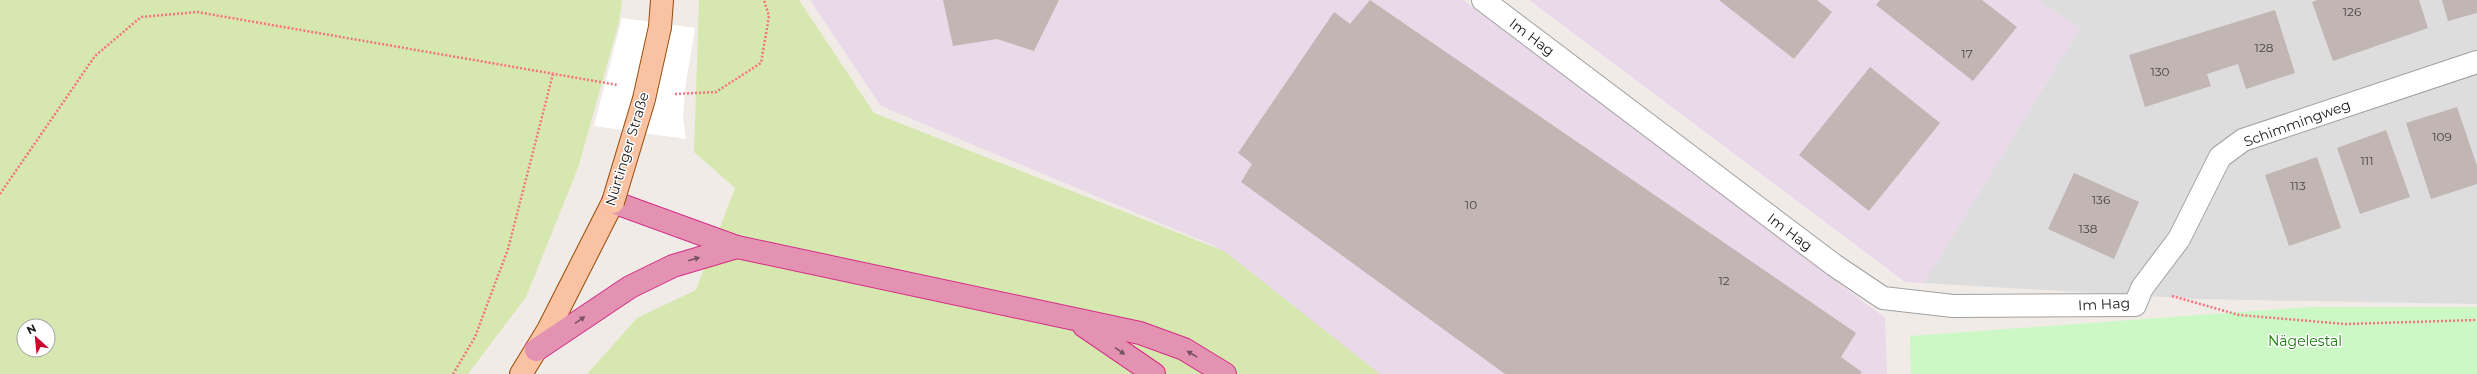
<svg xmlns="http://www.w3.org/2000/svg" width="2477" height="374" viewBox="0 0 2477 374" font-family="Montserrat,sans-serif">
	<style>
		.residential { fill: #dedddd }
		.industrial { fill: #e9d9e9 }
		.grass { fill: #d6e8af; fill-rule: evenodd }
		.park { fill: #ccf8c6 }
		.pier { fill: #fff }
		.building { fill: #c1b6b3 }
		.lines { fill: none; stroke-linecap: round; stroke-linejoin: round }
		.minor-casing { stroke: #a1a1a1; stroke-width: 24 }
		.major-casing { stroke: #964a06; stroke-width: 24 }
		.highway-casing { stroke: #d52d88; stroke-width: 24 }
		.path { stroke: #f5737f; stroke-width: 2.5; stroke-dasharray: 2 2; stroke-linecap: butt }
		.minor { stroke: #fff; stroke-width: 22 }
		.major { stroke: #f9c3a3; stroke-width: 22 }
		.highway { stroke: #e492b1; stroke-width: 22 }
		.major-bridge-casing { stroke: #964a06; stroke-width: 24; stroke-linecap: butt }
		.major-bridge { stroke: #f9c3a3; stroke-width: 22 }
		.oneway { fill: #785361 }
		.labels { text-anchor: middle; stroke-width: 3; stroke-linejoin: round; paint-order: stroke }
		.number-label { font-size: 12px; fill: #484645 }
		.street-label { font-size: 14px; fill: #202020; stroke: #fff }
		.park-label { font-size: 14px; fill: #1c7c10; stroke: #fff }
	</style>
	<rect width="100%" height="100%" fill="#f0ebe7"/>
	<polygon class="residential" points="2037,0 2477,0 2477,304 2197,299 1924,283 2080,28"/>
	<g class="industrial">
		<polygon points="810,0 1463,0 1885,318 1887,374 1378,374 1215,246 881,106"/>
		<polygon points="1529,0 2037,0 2080,28 1924,283 1905,282"/>
	</g>
	<g class="grass">
		<path d="M0 0H622L619 22 578 168 526 297 468 374H0ZM24 326H48V350H24Z"/>
		<polygon points="699,0 799,0 874,113 1224,251 1380,374 587,374 637,318 696,290 735,188 694,152"/>
	</g>
	<polygon class="park" points="2309,307 2477,307 2477,374 1911,374 1910,336"/>
	<polygon class="pier" points="622,18 695,28 685,89 683,118 686,139 594,126"/>
	<g class="building">
		<polygon points="943,0 1059,0 1034,51 997,39 953,46"/>
		<polygon points="1370,0 1856,333 1841,357 1862,372 1860,374 1505,374 1241,182 1252,164 1238,153 1334,12 1350,24"/>
		<polygon points="1719,0 1817,0 1832,12 1794,59"/>
		<polygon points="1880,0 1982,0 2017,27 1973,81 1876,5"/>
		<polygon points="2317,0 2419,0 2428,28 2333,61 2312,2"/>
		<polygon points="2442,0 2477,0 2477,13 2448,21"/>
		<polygon points="2275,10 2295,73 2246,89 2238,64 2207,74 2211,86 2145,107 2129,55"/>
		<polygon points="1870,67 1940,123 1869,211 1799,155"/>
		<polygon points="2457,107 2477,166 2477,184 2431,199 2406,123"/>
		<polygon points="2386,130 2410,197 2360,214 2337,148"/>
		<polygon points="2317,157 2341,228 2289,246 2265,175"/>
		<polygon points="2074,173 2139,202 2114,259 2048,229"/>
	</g>
	<g class="lines">
		<defs>
			<polyline id="minor" points="1483,0 1834,265 1883,298 1953,306 2135,305 2142,288 2179,239 2220,157 2243,140 2477,62"/>
			<g id="major">
				<polyline points="660,27 662,0"/>
				<polyline points="521,374 548,330 613,202"/>
			</g>
			<g id="highway">
				<polyline points="613,202 737,247 1140,333 1184,349 1225,374"/>
				<polyline points="1084,326 1154,374"/>
				<polyline points="536,350 630,287 673,266 737,247"/>
			</g>
		</defs>
		<use href="#minor" class="minor-casing"/>
		<use href="#major" class="major-casing"/>
		<use href="#highway" class="highway-casing"/>
		<g class="path">
			<polyline points="675,94 716,92 761,63 769,16 764,0"/>
			<polyline points="0,194 95,56 141,17 197,12 618,85"/>
			<polyline points="2172,296 2239,315 2345,324 2477,320"/>
			<polyline points="453,374 475,337 508,249 553,74"/>
		</g>
		<use href="#minor" class="minor"/>
		<use href="#major" class="major"/>
		<use href="#highway" class="highway"/>
		<defs>
			<polyline id="major-bridge" points="613,202 644,99 660,27"/>
		</defs>
		<use href="#major-bridge" class="major-bridge-casing"/>
		<use href="#major-bridge" class="major-bridge"/>
	</g>
	<defs><path id="oneway-solid" d="M-6-.8H1V-3.2L6.5 0L1 3.2V.8H-6Z"/></defs>
	<g class="oneway">
		<use href="#oneway-solid" transform="translate(694 259) rotate(-16)"/>
		<use href="#oneway-solid" transform="translate(580 320) rotate(-34)"/>
		<use href="#oneway-solid" transform="translate(1120 351) rotate(35)"/>
		<use href="#oneway-solid" transform="translate(1192 354) rotate(-149)"/>
	</g>
	<g class="labels">
		<g class="number-label">
			<text x="2352" y="16">126</text>
			<text x="2264" y="52">128</text>
			<text x="1967" y="58">17</text>
			<text x="2160" y="76">130</text>
			<text x="2442" y="141">109</text>
			<text x="2367" y="165">111</text>
			<text x="2298" y="190">113</text>
			<text x="2101" y="204">136</text>
			<text x="1471" y="209">10</text>
			<text x="2088" y="233">138</text>
			<text x="1724" y="285">12</text>
		</g>
		<g class="street-label">
			<text transform="translate(1532 37) rotate(37)" y="5">Im Hag</text>
			<text transform="translate(2297 123) rotate(-20)" y="5">Schimmingweg</text>
			<text transform="translate(627 149) rotate(-73)" y="5">Nürtinger Straße</text>
			<text transform="translate(1790 232) rotate(37)" y="5">Im Hag</text>
			<text transform="translate(2104 304) rotate(-3)" y="5">Im Hag</text>
		</g>
		<g class="park-label">
			<text x="2305" y="346">Nägelestal</text>
		</g>
	</g>
	<g transform="translate(36 338) rotate(333)"><circle r="19" fill="#ffffff" stroke="#a6a6a6"/>
	<path d="M0-3L7 15L0 10L-7 15Z" fill="#c8072e"/>
	<text y="-6" font-size="11" font-weight="bold" text-anchor="middle" fill="#202020">N</text>
	</g>
</svg>
